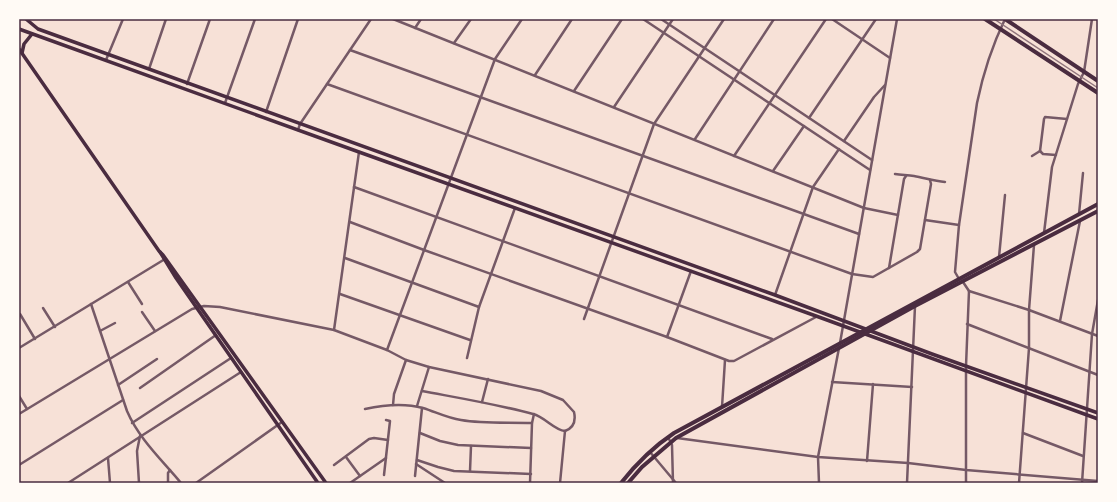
<svg xmlns="http://www.w3.org/2000/svg" width="1117" height="502" viewBox="0 0 1117 502" font-family="'Roboto Condensed',sans-serif">
	<style>
		.lines { fill: none; stroke-linecap: round; stroke-linejoin: round }
		.minor { stroke: #755966; stroke-width: 2.5 }
		.secondary { stroke: #4a2c40; stroke-width: 3.5 }
		.primary { stroke: #4a2c40; stroke-width: 4 }
		.rail { stroke: #8f747c; stroke-width: 1.5 }
		.neatline { fill: none; stroke: #4a2c40; stroke-width: 1.5 }
	</style>
	<rect width="100%" height="100%" fill="#f7e1d7"/>
	<g class="lines">
		<g class="minor">
			<polyline points="393,19 864,208 898,215"/>
			<polyline points="643,19 870,170"/>
			<polyline points="661,19 872,160"/>
			<polyline points="832,19 890,58"/>
			<polyline points="415,28 421,19"/>
			<polyline points="454,43 471,19"/>
			<polyline points="350,50 859,234"/>
			<polyline points="106,60 123,19"/>
			<polyline points="149,69 166,19"/>
			<polyline points="535,75 572,19"/>
			<polyline points="187,84 210,19"/>
			<polyline points="327,84 852,274 873,277 917,252 920,249 931,184 930,180"/>
			<polyline points="574,91 622,19"/>
			<polyline points="225,103 255,19"/>
			<polyline points="614,107 673,19"/>
			<polyline points="266,112 298,19"/>
			<polyline points="809,118 876,19"/>
			<polyline points="298,130 300,124 371,19"/>
			<polyline points="695,139 774,19"/>
			<polyline points="844,141 874,97 885,85"/>
			<polyline points="1040,151 1044,119 1045,117 1067,119"/>
			<polyline points="1040,151 1043,154 1056,155"/>
			<polyline points="734,156 826,19"/>
			<polyline points="1032,156 1040,151"/>
			<polyline points="773,171 804,126"/>
			<path d="M895 174C902 175 908 175 914 176 925 178 934 181 945 182"/>
			<polyline points="354,187 772,339"/>
			<polyline points="1079,214 1083,173"/>
			<polyline points="925,220 959,225"/>
			<polyline points="350,222 424,250 667,337 729,361 734,361 816,317"/>
			<polyline points="1044,233 1052,167 1078,84 1084,72 1092,19"/>
			<polyline points="999,257 1005,195"/>
			<polyline points="345,258 479,307"/>
			<polyline points="889,268 904,179 906,176"/>
			<path d="M959 279 955 272 959 225 977 103C983 74 992 46 1005 19"/>
			<polyline points="128,282 142,304"/>
			<polyline points="963,282 969,291 966,366 966,483"/>
			<polyline points="969,291 1029,310 1098,336"/>
			<polyline points="340,294 470,340"/>
			<polyline points="775,295 813,187 839,149"/>
			<path d="M91 304 127 411C139 439 162 460 181 483"/>
			<polyline points="43,308 55,327"/>
			<polyline points="142,312 155,331"/>
			<polyline points="20,314 35,339"/>
			<polyline points="584,319 654,124 724,19"/>
			<polyline points="1060,321 1080,221"/>
			<polyline points="967,324 1098,375"/>
			<polyline points="334,330 359,152"/>
			<polyline points="100,331 115,323"/>
			<polyline points="667,337 691,271"/>
			<polyline points="840,343 897,19"/>
			<polyline points="19,348 165,259"/>
			<polyline points="387,350 495,59 522,19"/>
			<polyline points="467,358 479,307 515,208"/>
			<polyline points="832,382 912,387"/>
			<polyline points="118,385 157,359"/>
			<polyline points="140,388 216,335"/>
			<path d="M422 391C459 398 496 404 533 414 545 417 554 430 565 431"/>
			<polyline points="19,396 27,409"/>
			<polyline points="482,402 488,379"/>
			<polyline points="393,405 394,394 406,360"/>
			<polyline points="417,406 429,367"/>
			<polyline points="722,407 725,360"/>
			<path d="M365 409C383 405 405 403 423 408 436 412 447 418 461 420 484 424 508 422 532 423"/>
			<path d="M19 414 192 309 204 306 220 307 334 330 387 350 406 360 429 367 541 391 563 400 574 412C576 421 573 428 565 431"/>
			<polyline points="132,423 231,358"/>
			<polyline points="420,433 440,441 458,445 531,448"/>
			<polyline points="1023,433 1083,456"/>
			<polyline points="668,437 672,445 673,483"/>
			<polyline points="677,438 818,457 908,463 966,470 1098,481"/>
			<polyline points="650,452 676,483"/>
			<polyline points="346,457 360,476"/>
			<polyline points="108,458 110,483"/>
			<polyline points="417,460 438,467 454,471 531,474"/>
			<polyline points="867,461 873,384"/>
			<polyline points="416,464 445,483"/>
			<polyline points="19,465 123,400"/>
			<polyline points="334,465 369,439 374,438 388,440"/>
			<polyline points="470,471 471,446"/>
			<polyline points="384,475 390,421 386,420"/>
			<polyline points="415,476 422,408"/>
			<polyline points="19,481 20,483"/>
			<polyline points="68,483 241,372"/>
			<polyline points="139,483 137,451 140,436"/>
			<polyline points="168,483 168,473 170,470"/>
			<polyline points="196,483 282,422"/>
			<polyline points="350,483 386,458"/>
			<polyline points="530,483 532,423 534,414"/>
			<polyline points="560,483 565,431"/>
			<polyline points="819,483 818,457 839,348"/>
			<polyline points="907,483 915,306"/>
			<polyline points="1019,483 1029,348 1029,310 1034,245"/>
			<polyline points="1082,483 1092,334 1098,300"/>
		</g>
		<g class="secondary">
			<polyline points="26,19 38,29 775,295 932,354 1098,413"/>
			<polyline points="19,29 359,152 816,316 1098,419"/>
			<polyline points="19,49 159,251 163,255 326,483"/>
			<polyline points="22,53 24,44 32,34"/>
			<polyline points="160,252 176,278 318,483"/>
		</g>
		<g class="primary">
			<polyline points="985,19 1098,93"/>
			<polyline points="1005,19 1098,81"/>
			<path d="M621 483C636 464 653 447 674 433L1098 204"/>
			<polyline points="628,483 642,467 676,438 915,306 1098,211"/>
		</g>
		<polyline class="rail" points="994,19 1098,88"/>
	</g>
	<rect width="1117" height="502" fill="none" stroke="#fffaf5" stroke-width="40"/>
	<rect x="20" y="20" width="1077" height="462" class="neatline"/>
</svg>
